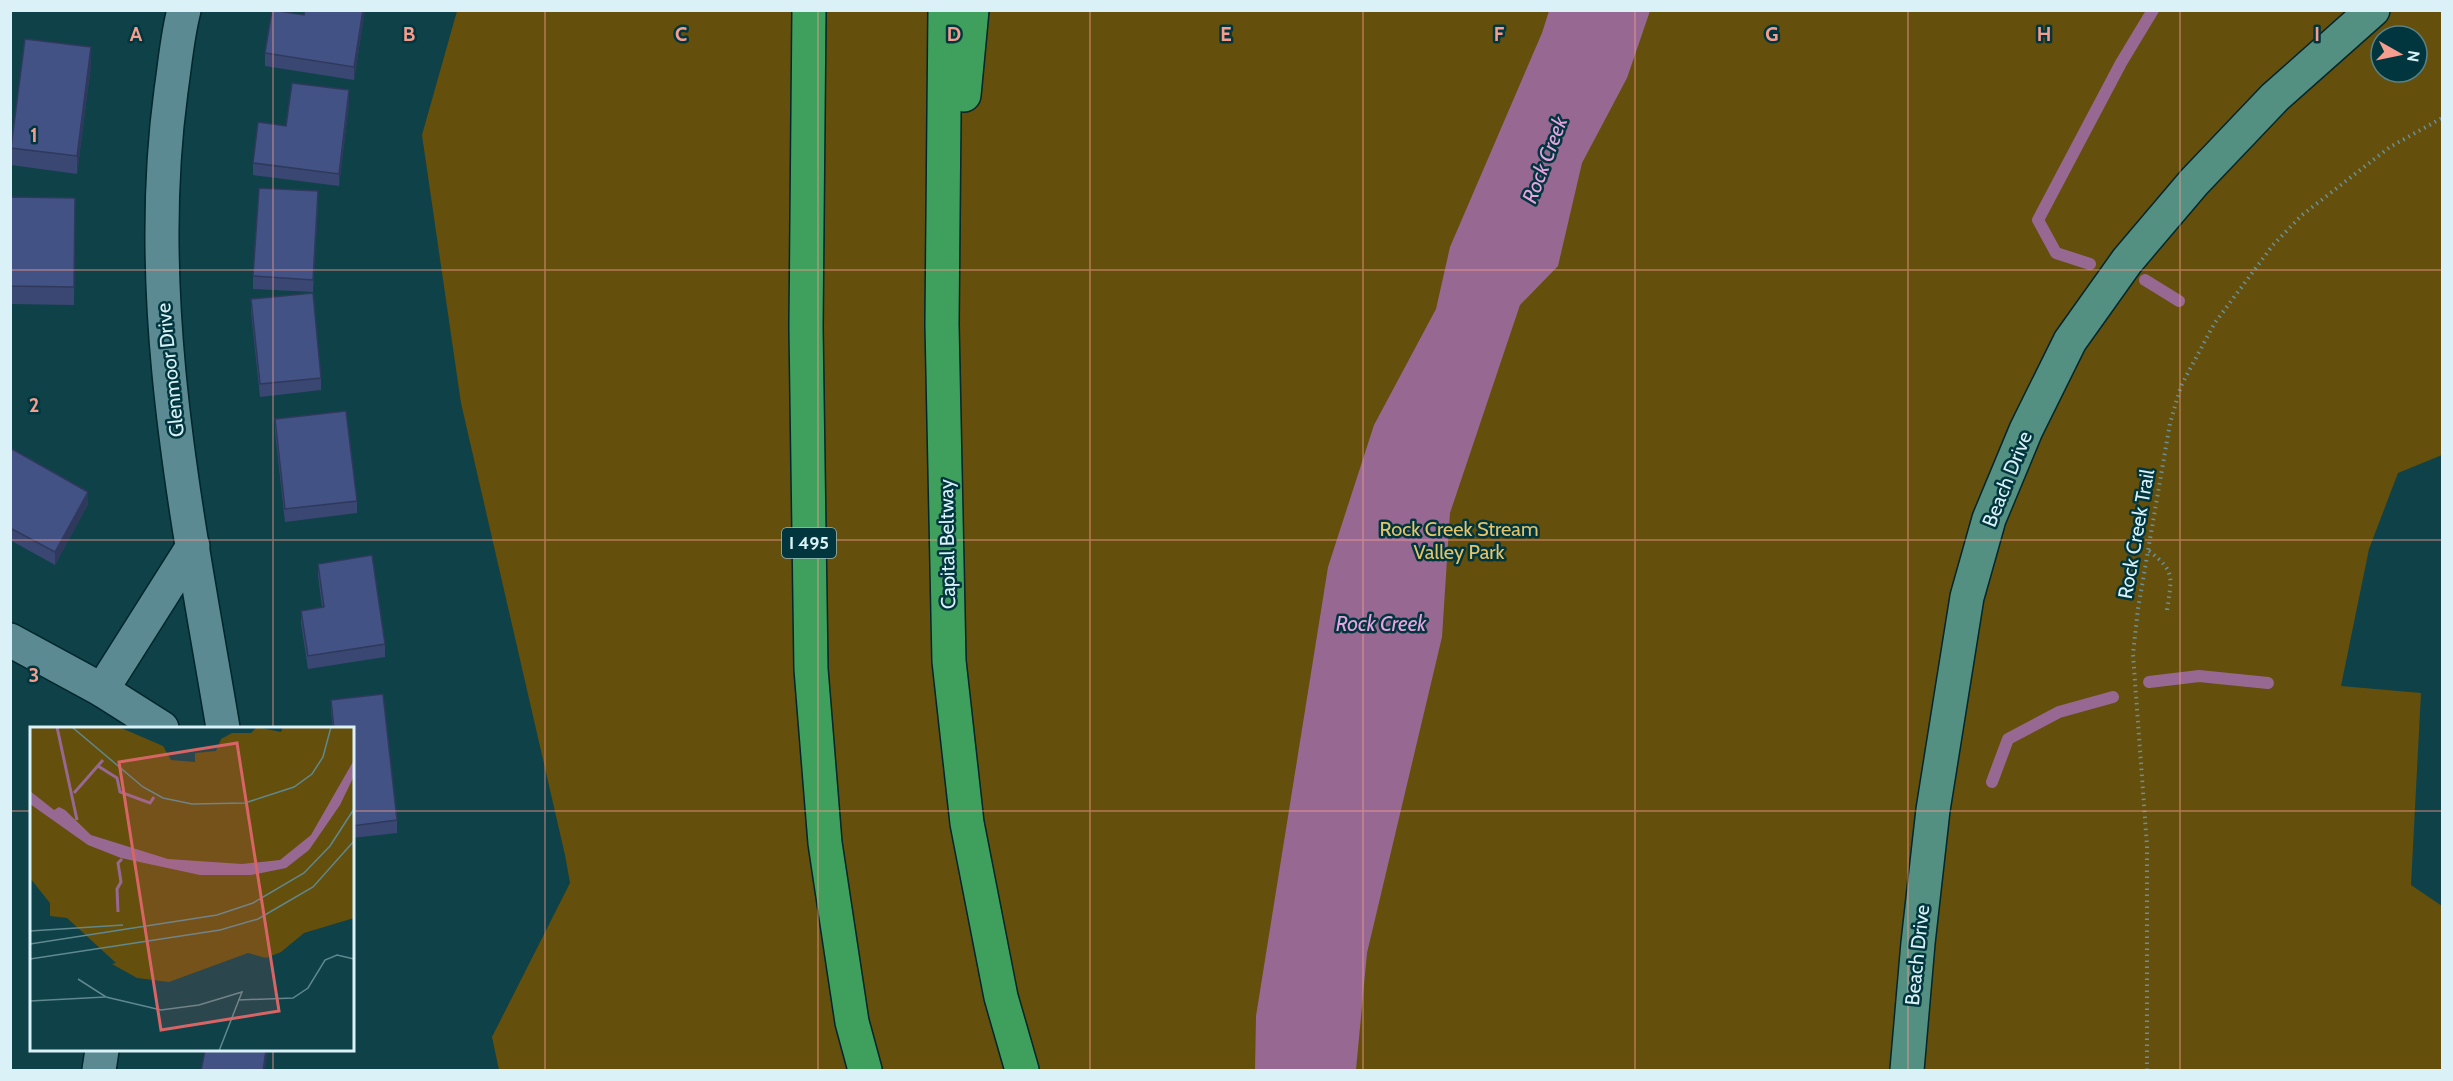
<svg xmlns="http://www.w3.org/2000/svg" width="2453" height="1081" viewBox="0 0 2453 1081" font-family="Cabin,sans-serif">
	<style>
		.green { fill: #644f0c; fill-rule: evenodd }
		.water { fill: #976892 }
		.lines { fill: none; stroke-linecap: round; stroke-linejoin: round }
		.stream { stroke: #976892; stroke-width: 12 }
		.street-casing { stroke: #01262c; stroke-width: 36 }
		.secondary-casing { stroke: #01262c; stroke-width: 36 }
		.highway-casing { stroke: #01262c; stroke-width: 36 }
		.path { stroke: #6b9198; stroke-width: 4; stroke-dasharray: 1.5 4.5; stroke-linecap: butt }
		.street { stroke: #5b8a93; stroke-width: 33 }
		.secondary { stroke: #539082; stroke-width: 33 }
		.highway { stroke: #3f9f5c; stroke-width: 33 }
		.wall { fill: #3a4772 }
		.shaded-wall { fill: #2f395c }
		.building { fill: #435284; stroke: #2f395c; stroke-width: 1.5 }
		.grid { fill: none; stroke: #f59d8e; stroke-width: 1.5; stroke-opacity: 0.55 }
		.labels { text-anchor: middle; stroke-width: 5; stroke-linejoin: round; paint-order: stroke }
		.shield { fill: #01363e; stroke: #99bac0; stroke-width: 1.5 }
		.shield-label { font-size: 18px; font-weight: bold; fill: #daf2f7 }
		.street-label { font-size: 20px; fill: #daf2f7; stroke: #01363e }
		.park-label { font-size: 20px; fill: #e3c46a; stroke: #01363e }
		.water-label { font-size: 21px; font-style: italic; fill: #e9a3e1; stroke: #01363e }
		.inset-river { fill: none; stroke: #976892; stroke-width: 3 }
		.inset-road { fill: none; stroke: #60888f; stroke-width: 1.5 }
		.view { fill: #d76566; fill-opacity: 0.15; stroke: #d76566; stroke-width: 3 }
		.inset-edge { fill: none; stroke: #daf2f7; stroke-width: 3 }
		.grid-label { font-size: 20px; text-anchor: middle; font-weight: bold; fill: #f59d8e; stroke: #01363e; stroke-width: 5; stroke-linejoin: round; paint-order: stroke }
	</style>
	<rect width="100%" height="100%" fill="#0f4149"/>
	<path class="green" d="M457 11H2442V455L2398 473 2369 549 2341 686 2421 693 2411 885 2442 906V1070H499L492 1037 570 883 565 855 461 403 422 135ZM2381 36H2417V72H2381Z"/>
	<polygon class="water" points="1549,11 1650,11 1627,78 1582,163 1558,266 1520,305 1450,513 1442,637 1367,953 1356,1070 1255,1070 1256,1016 1328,567 1374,425 1436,309 1450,247 1542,33"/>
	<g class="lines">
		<g class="stream">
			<polyline points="2090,264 2056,253 2038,220 2121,63 2153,10"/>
			<polyline points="2145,280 2179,301"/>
			<polyline points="2149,682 2199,676 2268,683"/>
			<polyline points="1992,782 2008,739 2059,712 2113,697"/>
		</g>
		<defs>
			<g id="street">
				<path d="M184 10C177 37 175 64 171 91 142 305 188 518 223 728"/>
				<polyline points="10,640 102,690 162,728"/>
				<polyline points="102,690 193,546"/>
				<polyline points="99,1070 102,1050"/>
			</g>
			<polyline id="secondary" points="1907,1070 1918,943 1933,810 1967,597 1989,519 2026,430 2070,341 2127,261 2194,182 2275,97 2373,10"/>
			<g id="highway">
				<polyline points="809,10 806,327 811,669 825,843 852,1022 865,1070"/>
				<polyline points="945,10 942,324 949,661 967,823 1001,997 1022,1070"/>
				<polyline points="964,95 972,10"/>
			</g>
		</defs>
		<use href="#street" class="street-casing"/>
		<use href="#secondary" class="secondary-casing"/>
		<use href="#highway" class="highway-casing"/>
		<g class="path">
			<path d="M2149 551C2177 572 2171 579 2167 611"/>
			<polyline points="2147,1070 2147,846 2133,654 2138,609 2170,423 2181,386 2214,324 2273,245 2302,215 2390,147 2442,118"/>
		</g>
		<use href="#street" class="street"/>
		<use href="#secondary" class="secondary"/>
		<use href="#highway" class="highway"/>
	</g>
	<g class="wall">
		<polygon points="365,10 354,80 265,66 265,53 304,15"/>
		<polygon points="91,65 77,174 11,165 11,148"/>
		<polygon points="349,103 339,186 253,175 253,163 286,126"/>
		<polygon points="10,197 75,198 74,305 10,304"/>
		<polygon points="318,203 313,292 253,289 253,276"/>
		<polygon points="251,299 321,378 321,390 260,397 251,312"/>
		<polygon points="275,419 357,501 357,513 285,522 275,432"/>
		<polygon points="10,452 88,504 55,565 10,540"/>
		<polygon points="318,564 385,644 385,657 308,669 301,623 301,611 322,607 318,576"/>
		<polygon points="383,694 397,820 397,833 352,838 352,729 333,729 331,712 331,700"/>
	</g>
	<g class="shaded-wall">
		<polygon points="363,10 365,10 354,80 354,67"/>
		<polygon points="91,47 91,65 77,174 77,156"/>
		<polygon points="349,90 349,103 339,186 339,174"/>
		<polygon points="318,191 318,203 313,292 313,280"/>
		<polygon points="88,492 88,504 55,565 55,552"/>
		<polygon points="266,1050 268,1050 265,1071 263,1071"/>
	</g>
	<g class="building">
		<polygon points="272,10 304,15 305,10 363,10 354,67 265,53"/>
		<polygon points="25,39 91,47 77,156 11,148"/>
		<polygon points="292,83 349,90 339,174 253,163 258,122 286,126"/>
		<polygon points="259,188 318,191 313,280 253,276"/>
		<polygon points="10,197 75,198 74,287 10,286"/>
		<polygon points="313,293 321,378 260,384 251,299"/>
		<polygon points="346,411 357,501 285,509 275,419"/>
		<polygon points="12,449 88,492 55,552 10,528 10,452"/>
		<polygon points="372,555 385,644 308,656 301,611 324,607 318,564"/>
		<polygon points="383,694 397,820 352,826 352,729 334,729 331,700"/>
		<polygon points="205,1050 266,1050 263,1071 201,1071"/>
	</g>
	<path class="grid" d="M273 10V728M545 10V1070M818 10V1070M1090 10V1070M1363 10V1070M1635 10V1070M1908 10V1070M2180 10V1070M10 270H2442M10 540H2442M10 811H32M352 811H2442M273 1050V1070"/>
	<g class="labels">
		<rect class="shield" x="782" y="528" width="54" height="30" rx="4.5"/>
		<g class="shield-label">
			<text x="809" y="549">I 495</text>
		</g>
		<g class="street-label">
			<text transform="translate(170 370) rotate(-96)" y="7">Glenmoor Drive</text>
			<text transform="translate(2007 479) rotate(-68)" y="7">Beach Drive</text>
			<text transform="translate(2136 534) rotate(-80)" y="7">Rock Creek Trail</text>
			<text transform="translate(947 544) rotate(-91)" y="7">Capital Beltway</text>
			<text transform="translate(1917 955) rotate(-84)" y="7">Beach Drive</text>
		</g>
		<g class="park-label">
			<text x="1459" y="536">Rock Creek Stream<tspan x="1459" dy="23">Valley Park</tspan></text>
		</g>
		<g class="water-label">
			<text transform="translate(1545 160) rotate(-69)" y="7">Rock Creek</text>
			<text x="1381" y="631">Rock Creek</text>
		</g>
	</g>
	<g transform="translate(30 727)">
		<rect width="324" height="324" fill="#0f4149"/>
		<path d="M0 0H89L133 19 141 33 165 35V26L186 24 191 12 202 6H221L227 0 251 5 253 0H324V191L274 206 251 225 236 231 218 226 139 255 107 251 82 237 86 236 37 191 20 189V176L0 151Z" fill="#644f0c"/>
		<path d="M324 33V49L310 78 279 123 256 141 221 148H170L91 131 58 118 0 77V64L24 83 29 80 35 83 61 108 138 132 212 137 250 133 281 108Z" fill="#976892"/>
		<path class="inset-river" d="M27 0 47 93M68 39 87 51 90 65 120 76 124 70M44 66 73 33M88 185 87 162 91 155 88 136 92 132"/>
		<path class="inset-road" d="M42 0 113 60 133 71 162 77 215 76 264 60 282 47 293 30 301 0M0 204 93 198M0 217 187 188 223 176 274 146 300 119 324 82M0 232 190 203 228 192 283 160 324 114M48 252 76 270 131 283 169 278 212 265 189 324M208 273 263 271 278 261 295 233 307 228 324 232M0 274 75 270M301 324H323"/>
		<path class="view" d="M207 16 249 284 131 303 89 35Z"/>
		<rect width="324" height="324" class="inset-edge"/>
	</g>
	<g class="grid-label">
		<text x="136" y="41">A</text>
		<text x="409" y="41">B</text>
		<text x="681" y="41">C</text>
		<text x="954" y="41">D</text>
		<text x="1226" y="41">E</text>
		<text x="1499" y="41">F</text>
		<text x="1772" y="41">G</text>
		<text x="2044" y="41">H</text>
		<text x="2317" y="41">I</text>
		<text x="34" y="142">1</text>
		<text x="34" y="412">2</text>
		<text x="34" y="682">3</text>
	</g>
	<rect width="2453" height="1081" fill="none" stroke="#daf2f7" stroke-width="24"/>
	<g transform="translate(2399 54) rotate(99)"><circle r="28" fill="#01363e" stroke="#588188" stroke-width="1.5"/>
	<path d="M0-4.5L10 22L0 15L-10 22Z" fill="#f59d8e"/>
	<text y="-9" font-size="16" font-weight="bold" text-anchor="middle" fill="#daf2f7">N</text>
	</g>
</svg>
